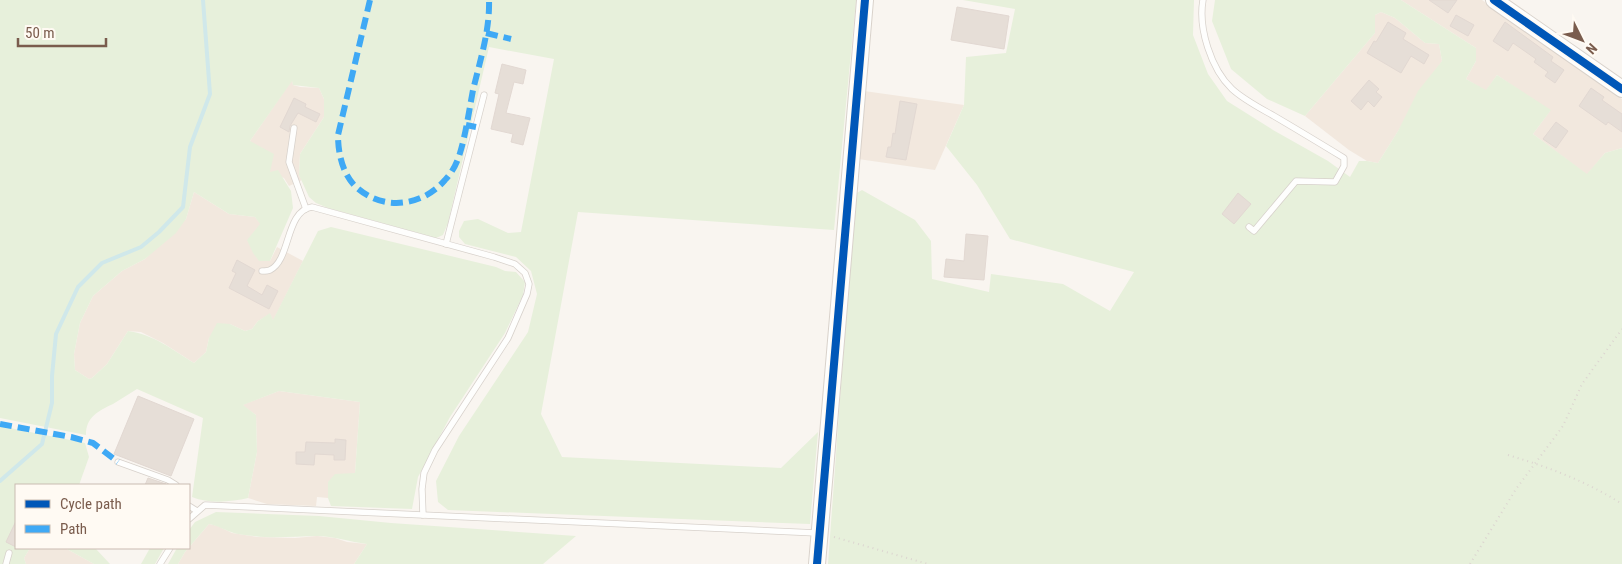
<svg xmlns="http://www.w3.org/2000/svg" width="1622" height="564" font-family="'Roboto Condensed',sans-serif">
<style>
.residential{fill:#f2e8de}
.green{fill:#e7f0db}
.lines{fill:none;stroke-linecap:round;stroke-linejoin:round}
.stream{stroke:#d0e8ea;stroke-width:4}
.building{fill:#e6ded7;stroke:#e2d8d2}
.lane-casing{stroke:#d7d1cb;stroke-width:7}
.secondary-casing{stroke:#d9d2cb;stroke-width:18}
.path{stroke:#dcd5d0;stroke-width:2;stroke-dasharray:1 4;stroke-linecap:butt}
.lane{stroke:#fefefd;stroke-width:5.5}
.secondary{stroke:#fefefd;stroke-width:16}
.quiet{stroke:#3fa9f5;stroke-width:6;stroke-dasharray:12 6;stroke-linecap:butt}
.cycleway-casing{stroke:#fffaf3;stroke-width:11}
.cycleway{stroke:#0057b8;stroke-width:8}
</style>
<rect width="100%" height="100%" fill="#f9f5f0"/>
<g class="residential">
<path d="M1401,0H1482L1622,99V148L1605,153L1587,175L1533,134L1550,111L1497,75L1486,91L1466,79L1476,61V48Z"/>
<path d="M1381,12L1395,18L1425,43L1439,44L1442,61L1378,163L1367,161L1349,150L1305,116L1375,33V15Z"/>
<path d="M292,80L293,85L300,87L319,88L324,99V117L300,154L299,175L302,180L289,186L284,178L270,173L250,141Z"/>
<path d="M864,91L964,105L935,170L858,159Z"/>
<path d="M194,192L229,214L255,217L260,223L270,261L277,247L303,261L273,321L270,314L258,321L252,329L245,331L230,324L209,338L206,352L194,363L163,343L141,332L128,331L107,364L92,378L89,379L75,370L74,354L80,323L93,296L122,271L145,259L186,219Z"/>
<path d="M279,391L360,402L355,473L328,482V498L317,497L316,506L267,504L248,498L257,452L256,415L242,405Z"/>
<path d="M209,524L218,526L232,533L257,537L295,538L317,536L335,538L347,542L367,544L354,564H178L185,552Z"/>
<path d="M30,548H65L94,564H26L24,558Z"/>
</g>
<g class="green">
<path d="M0,0H856L834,230L578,212L541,414L562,457L781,468L818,432L810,524L448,510L438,502L436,481L459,436L528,332L537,294L531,271L516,257L465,244L459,237V231L464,221L478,219L508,233L521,232L554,59L489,47L448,223L443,235L436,238L328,208L316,203L309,197L299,175L300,154L324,117V99L319,88L293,85L292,81L250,141L274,154L270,172L278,170L291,191L293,208L270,261H259L253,253L247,240L260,224L255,217L229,214L194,192L186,219L176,233L145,259L122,271L93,296L80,323L74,354L75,370L89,379L92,378L107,364L128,331C153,334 173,350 194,363L206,352L209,338L217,323L230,324L245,331L252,329L258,321L270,313L273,320L318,231L331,227L496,267L505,271L516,272L525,282L523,295L505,333L450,417L418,477L412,509L331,506L328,498V482L335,474L355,473L360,402L279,391L243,405L256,415L257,452L248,498C231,502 209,504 192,497L203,418L137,389C129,394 121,399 113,404C98,411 86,417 86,435L0,418Z"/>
<path d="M963,0H1194L1193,35L1208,74L1227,101L1273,130L1328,161L1350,177L1359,161H1367L1378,163L1398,131L1418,91L1442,61L1439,44L1425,43L1395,18L1381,12L1375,15V33L1305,116L1267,99L1231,69L1212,21L1215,0H1401L1476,48V61L1466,79L1486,90L1497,75L1551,110L1533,134L1587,174L1605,153L1622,148V564H828L855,194L862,190L915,220L931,241L932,279L989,292L991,274L1063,284L1110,311L1134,272L1010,239L977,185L946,146L964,105L966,57L1006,53L1015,9Z"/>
<path d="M0,426L85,443L89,457L79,485H16V548H30L24,558L26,564H0Z"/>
<path d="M216,512L319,516L391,523L576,536L543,564H354L367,544C350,542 333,536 317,536C296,536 275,539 254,536C247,535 238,535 231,532C223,529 218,526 209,524L185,552L178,564H168L177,548H189V530L195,522Z"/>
<path d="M65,548H95L110,564H94Z"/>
<path d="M150,548H164L155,564H141Z"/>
</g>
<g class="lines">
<path class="stream" d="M0,481L42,444L52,403V376L56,334L78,287L102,263L141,247L159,232L183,207L190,147L210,94L203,0"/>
</g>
<g class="building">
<path d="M1429,0H1457L1448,13Z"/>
<path d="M957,7L1009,16L1004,49L951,40Z"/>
<path d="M1456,15L1474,25L1468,36L1450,26Z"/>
<path d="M1388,22L1406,33L1403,39L1429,55L1424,64L1411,56L1401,73L1367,53L1374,41L1376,42Z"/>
<path d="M1505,22L1553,57L1551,61L1564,70L1555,83L1545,76L1548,72L1534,62L1536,59L1513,43L1508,51L1493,41Z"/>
<path d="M502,64L526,70L523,84L514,82L506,113L530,118L523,145L511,142L513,134L491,129L499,94L495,93Z"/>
<path d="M1369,80L1379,89L1376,92L1382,97L1374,107L1368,101L1361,110L1351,101Z"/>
<path d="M1591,88L1604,97L1602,100L1622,114V132L1608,122L1606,125L1579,106Z"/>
<path d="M294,98L306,104L305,107L320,114L316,122L298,113L290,126L289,132L280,127Z"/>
<path d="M900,101L917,104L906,160L886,157L888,147H891L893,133L895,134Z"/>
<path d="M1556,122L1568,131L1556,148L1543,139Z"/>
<path d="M1238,193L1251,204L1234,224L1222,214Z"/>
<path d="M966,234L988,236L984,280L944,277L946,259L964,261Z"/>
<path d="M237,260L255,270L247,286L262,295L267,285L278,291L269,309L229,288L236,273L232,271Z"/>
<path d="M138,396L194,419L171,476L114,454Z"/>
<path d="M335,439L346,440L345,460H334V455L315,454L314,465L296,464V452H305L306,442L335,443Z"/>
<path d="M148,478L166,484L145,485Z"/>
<path d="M16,521V547L6,542Z"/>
</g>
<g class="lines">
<defs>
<g id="lane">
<path d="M1203,0C1198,28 1211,69 1232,89C1244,100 1260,108 1274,116C1298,130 1321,144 1344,158V166L1335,182L1296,181L1254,231L1249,227"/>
<path d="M294,128L289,162L306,209"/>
<path d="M446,244L484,95"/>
<path d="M262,271C265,271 268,271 270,270C291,260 285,211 312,207L494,257L515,264L525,273L529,284L527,294L508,338L435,450L424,473L422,489L423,515"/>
<path d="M118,462L168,480L176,485"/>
<path d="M189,506L197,511"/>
<path d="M189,519L205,505L817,533"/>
<path d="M6,564L9,553"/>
<path d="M160,564L170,548"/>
</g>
<g id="secondary">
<path d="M1494,0L1622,89"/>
<path d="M817,564L865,0"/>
</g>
</defs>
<use href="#lane" class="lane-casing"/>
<use href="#secondary" class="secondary-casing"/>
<g class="path">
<path d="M1508,455C1548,467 1586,481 1622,504"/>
<path d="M834,537L928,564"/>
<path d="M1470,564L1516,489L1563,426L1582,384L1622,329"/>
</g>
<use href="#lane" class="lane"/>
<use href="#secondary" class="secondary"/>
<g class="quiet">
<path d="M370,0L338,135C338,152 342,172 354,185C381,212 422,207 445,180C452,173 457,163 460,153C466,133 469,111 473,90C480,61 490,30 489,0"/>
<path d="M486,33L511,39"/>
<path d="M466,125L476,127"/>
<path d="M0,424L71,437L93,443L118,462"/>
</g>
<defs>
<g id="cycleway">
<path d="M1494,0L1622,89"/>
<path d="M817,564L865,0"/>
</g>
</defs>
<use href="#cycleway" class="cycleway-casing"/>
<use href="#cycleway" class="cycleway"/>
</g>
<rect x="15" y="484" width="175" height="65" fill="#fffaf3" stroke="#cabbb1"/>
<rect x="25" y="500" width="25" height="8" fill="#0057b8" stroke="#cabbb1"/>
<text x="60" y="509" font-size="15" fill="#7a5c4d">Cycle path</text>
<rect x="25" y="525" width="25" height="8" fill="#3fa9f5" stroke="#cabbb1"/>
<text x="60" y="534" font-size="15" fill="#7a5c4d">Path</text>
<g transform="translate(1582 40) rotate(132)" stroke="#fffaf3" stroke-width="4" paint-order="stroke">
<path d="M0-4L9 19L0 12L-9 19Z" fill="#7a5c4d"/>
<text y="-8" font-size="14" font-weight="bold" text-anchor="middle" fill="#7a5c4d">N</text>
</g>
<path d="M18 38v8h88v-8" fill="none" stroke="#7a5c4d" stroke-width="2.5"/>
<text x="25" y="38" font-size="15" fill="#7a5c4d" stroke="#fffaf3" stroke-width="4" paint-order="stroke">50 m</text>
</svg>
